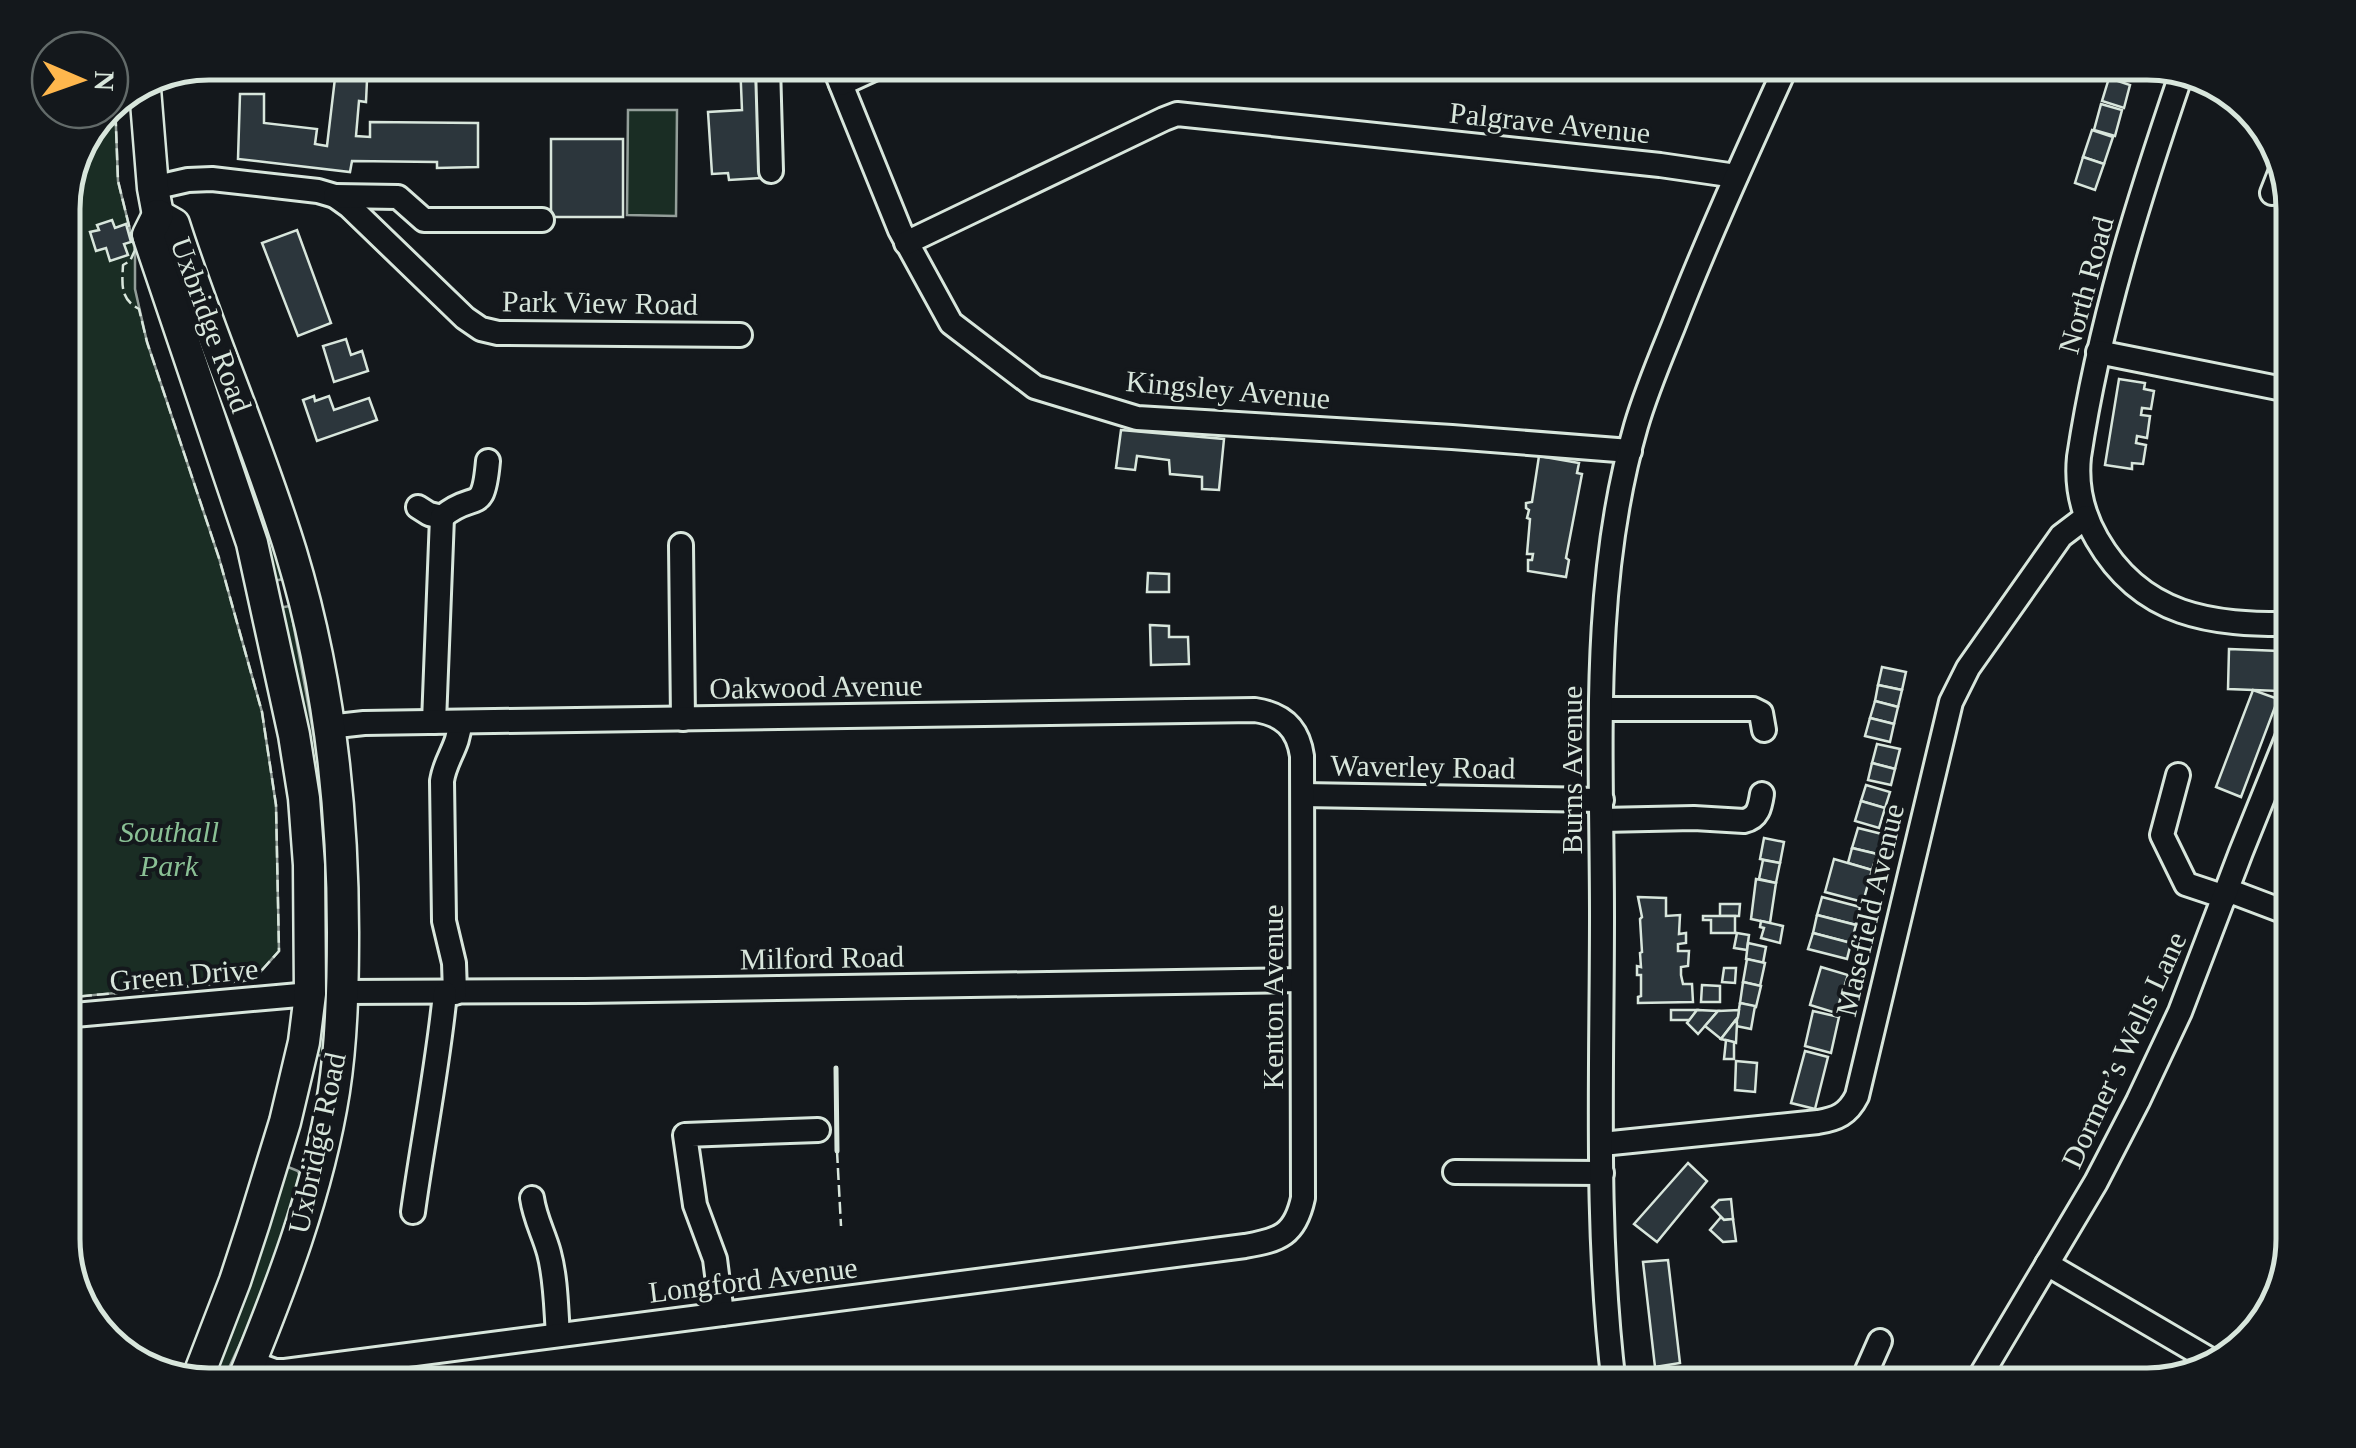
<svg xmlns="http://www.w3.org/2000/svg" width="2356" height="1448" font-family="'Times New Roman',serif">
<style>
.green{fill:#1a2d24;stroke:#939e99;stroke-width:2.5}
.building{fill:#2c363c;stroke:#d8e6dc;stroke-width:2.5}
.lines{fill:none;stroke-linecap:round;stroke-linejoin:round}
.minor-casing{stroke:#d8e6dc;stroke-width:28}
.major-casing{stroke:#d8e6dc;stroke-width:35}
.minor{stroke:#14181c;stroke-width:22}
.major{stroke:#14181c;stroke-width:30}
.fence{stroke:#d8e6dc;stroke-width:2.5;stroke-dasharray:12 5;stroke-linecap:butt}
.wall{stroke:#d8e6dc;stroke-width:5}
.labels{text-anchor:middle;stroke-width:8;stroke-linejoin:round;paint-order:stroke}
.street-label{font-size:30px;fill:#d8e6dc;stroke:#14181c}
.park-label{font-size:30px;font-style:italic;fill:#8ac095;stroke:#14181c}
.rim{fill:none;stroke:#d8e6dc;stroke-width:5}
</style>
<rect width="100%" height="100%" fill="#14181c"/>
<g class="green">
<path d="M115,101L118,181L135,250V289L147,342L219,558L262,712L276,805L279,951L253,980L63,998V200L103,110H110V103Z"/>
<path d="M628,110H677L676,216L627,215Z"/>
<path d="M206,364C235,435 263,505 283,579L270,582Z"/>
<path d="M290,606C303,678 319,752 325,826C331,902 329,979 323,1056L311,1054L278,608Z"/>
<path d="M288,1167L298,1171L301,1179L265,1290L221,1385H209L279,1173Z"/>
</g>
<g class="building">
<path d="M305,62H379V72L305,69Z"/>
<path d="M379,62H410V71L379,72Z"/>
<path d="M740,62H755L761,178L729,180L728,173L712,174L708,112L742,110Z"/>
<path d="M335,78L367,80L366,102L359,101L356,136L370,137V122L478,123V167L437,168V162L352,161L350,172L238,159L240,94H264V123L317,129L315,144L327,146Z"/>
<path d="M2109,78L2130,85L2124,108L2102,101Z"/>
<path d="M2101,104L2122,110L2115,136L2094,130Z"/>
<path d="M2092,130L2113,137L2104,164L2083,157Z"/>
<rect x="551" y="139" width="72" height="78"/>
<path d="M2083,157L2104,164L2095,190L2075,183Z"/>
<path d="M2288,213L2293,215V240L2279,234Z"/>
<path d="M112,220L115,228L126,224L131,242L124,244L128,255L110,261L106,248L96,251L90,232L99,230L97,225Z"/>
<path d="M297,230L331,323L298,336L262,243Z"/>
<path d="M346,339L351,355L362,351L368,371L334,382L323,346Z"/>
<path d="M2119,379L2145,383L2144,389L2154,391L2151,409L2142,408L2141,415L2150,416L2147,438L2137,436L2136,443L2146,445L2143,464L2132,463V469L2105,465Z"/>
<path d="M314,396L315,401L329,396L334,410L369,398L377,420L317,441L303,400Z"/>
<path d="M1121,430L1224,439L1219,490L1202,489V477L1170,474L1169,460L1137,456L1135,470L1116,468Z"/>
<path d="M1539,456L1579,463L1577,473L1582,474L1566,558L1569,560L1566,577L1528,571V560H1532L1533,554H1527L1530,519L1527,518L1529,510L1526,508V503L1532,502Z"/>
<path d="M1148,573L1169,574V592H1147Z"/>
<path d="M1150,625L1169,626V637H1188L1189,664L1151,665Z"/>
<path d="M2229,649L2280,651L2279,691L2228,689Z"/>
<path d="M1882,667L1906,672L1902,690L1878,685Z"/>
<path d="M1878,685L1902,690L1898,707L1875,701Z"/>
<path d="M2253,690L2278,699L2241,797L2216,787Z"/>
<path d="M1875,701L1898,707L1894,724L1870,718Z"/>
<path d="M1870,718L1894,724L1890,742L1865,736Z"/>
<path d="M1877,744L1900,749L1895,769L1872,763Z"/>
<path d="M1872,763L1895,769L1891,785L1868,780Z"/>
<path d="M1866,785L1890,792L1885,808L1861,801Z"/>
<path d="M1861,801L1885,808L1879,828L1855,821Z"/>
<path d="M1858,828L1882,834L1877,854L1852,848Z"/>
<path d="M1764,838L1784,842L1780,863L1760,859Z"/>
<path d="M1852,848L1877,854L1872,870L1848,863Z"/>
<path d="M1834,859L1872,870L1863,902L1825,892Z"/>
<path d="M1763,860L1780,863L1776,883L1759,879Z"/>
<path d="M1756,879L1776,883L1770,923L1751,919Z"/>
<path d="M1638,897L1666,898V916L1680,915L1679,934L1686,933V943L1678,944V951H1689L1688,966L1681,967V975L1683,984H1692L1693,1002L1638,1003V997L1641,996V975H1637V966L1641,967L1640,953L1642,952L1640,919L1642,917Z"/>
<path d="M1822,897L1860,907L1856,925L1817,915Z"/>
<path d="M1720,904H1740L1739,916H1720Z"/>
<path d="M1817,915L1856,925L1851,943L1813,933Z"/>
<path d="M1703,916H1735V933H1711V920H1703Z"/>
<path d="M1761,921L1783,926L1780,943L1761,938L1764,928L1760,927Z"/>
<path d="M1737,933L1749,935L1747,950L1734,948Z"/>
<path d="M1813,933L1851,943L1847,959L1808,949Z"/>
<path d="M1748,943L1766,947L1763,963L1746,959Z"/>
<path d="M1747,959L1765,963L1760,986L1743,982Z"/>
<path d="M1821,967L1848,975L1836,1013L1810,1005Z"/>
<path d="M1724,968H1736L1735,983L1722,982Z"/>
<path d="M1743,982L1761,986L1756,1007L1740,1003Z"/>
<path d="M1702,985L1720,986V1002H1701Z"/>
<path d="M1740,1003L1755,1006L1751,1029L1736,1026Z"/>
<path d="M1671,1010H1697L1690,1020H1671Z"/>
<path d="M1697,1010L1718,1011L1698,1034L1687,1023Z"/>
<path d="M1739,1010L1738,1017L1721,1039L1705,1026L1718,1011Z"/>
<path d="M1813,1011L1839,1017L1831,1053L1805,1046Z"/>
<path d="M1735,1021L1737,1023L1736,1043L1721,1039Z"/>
<path d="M1726,1040L1734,1042V1059H1724Z"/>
<path d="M1805,1051L1828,1057L1815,1109L1791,1103Z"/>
<path d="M1736,1061L1757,1063L1755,1092L1735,1090Z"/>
<path d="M1688,1163L1707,1181L1657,1242L1634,1224Z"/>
<path d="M1731,1199L1733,1219L1724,1220L1712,1207L1719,1200Z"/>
<path d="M1721,1217L1724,1220L1733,1219L1736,1241L1723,1242L1710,1230Z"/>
<path d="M1668,1260L1680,1363L1655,1367L1643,1262Z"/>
</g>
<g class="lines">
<defs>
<g id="minor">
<path d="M832,62L900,230L951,323L1035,387L1137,418L1452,437L1630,451"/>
<path d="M2182,72C2139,198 2099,324 2079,457C2076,487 2082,513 2097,539C2142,617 2211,625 2293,624"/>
<path d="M841,84L889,62"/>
<path d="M771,171L768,66L776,62"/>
<path d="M153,188L188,180L212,179L318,191L335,196L349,206L465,318L481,329L498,333L740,335"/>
<path d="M2272,193L2283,165"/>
<path d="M335,196L398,197L424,220H542"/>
<path d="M906,243L1164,119L1177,114L1660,165L1736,176"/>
<path d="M2098,352L2293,391"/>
<path d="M418,507L429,514L442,517"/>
<path d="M442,517C475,489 483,518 488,461"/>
<path d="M681,545L683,719"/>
<path d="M1602,709H1753L1761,713L1764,730"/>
<path d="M434,722L442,517"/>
<path d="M2178,775L2162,835L2186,884L2225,897"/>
<path d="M1303,795L1602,800"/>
<path d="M1602,820L1694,818L1744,821C1758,818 1760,807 1762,794"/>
<path d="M2227,890L2293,915"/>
<path d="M342,992L585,991L1302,980"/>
<path d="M455,993L454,963L444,921L442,781C445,759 459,747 460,722"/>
<path d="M63,1016L310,994"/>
<path d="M1602,1144L1818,1122C1837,1119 1848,1114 1857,1096L1951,702L1968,668L2061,536L2086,517"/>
<path d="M1455,1172L1602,1173"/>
<path d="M532,1198C535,1219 544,1234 549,1253C556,1279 556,1308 558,1335"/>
<path d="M413,1212C423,1139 438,1066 445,993"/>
<path d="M2047,1264L2221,1366"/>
<path d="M722,1314L715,1259L695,1205L685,1135L818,1130"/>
<path d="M250,1362L275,1371H285L1245,1246C1280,1240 1295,1235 1303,1198L1302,756C1298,728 1283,714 1255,710L364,723L328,727"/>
<path d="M1614,1385C1595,1230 1602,1072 1602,916C1602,753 1590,585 1636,426C1646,392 1660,359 1673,327C1708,237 1748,150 1788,62"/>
<path d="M1871,1385L1865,1380V1375L1880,1341"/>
<path d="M1975,1385L2096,1182L2138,1101L2180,1012L2241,852L2293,723"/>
</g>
<g id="major">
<path d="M145,89L153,188L158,215"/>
<path d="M158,215L174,224C209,334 257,441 291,552C328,674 343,805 343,932C343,985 342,1039 334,1091C318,1193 280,1290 241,1385"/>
<path d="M158,215L148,235L252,543L294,735L304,798L309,865L310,994L304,1042L285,1122L254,1223L235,1281L196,1382"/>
</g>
</defs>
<use href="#minor" class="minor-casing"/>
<use href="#major" class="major-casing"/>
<use href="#minor" class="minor"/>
<use href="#major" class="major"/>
<g class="fence">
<path d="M63,998L253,980L279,951L276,805L262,712L219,558L147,342L139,309C120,299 122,285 123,265L130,261L135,250L118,181L115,101"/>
<path d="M837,1151L841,1226"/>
</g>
<path class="wall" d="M836,1068L837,1151"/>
</g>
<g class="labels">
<g class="street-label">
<text transform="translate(1550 123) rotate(6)" y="10">Palgrave Avenue</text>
<text transform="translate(2086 285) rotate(-75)" y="10">North Road</text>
<text transform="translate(600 303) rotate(1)" y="10">Park View Road</text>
<text transform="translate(211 325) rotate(70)" y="10">Uxbridge Road</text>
<text transform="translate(1228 390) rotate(5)" y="10">Kingsley Avenue</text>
<text transform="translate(816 687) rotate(-1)" y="10">Oakwood Avenue</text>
<text transform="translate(1423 767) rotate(1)" y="10">Waverley Road</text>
<text transform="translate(1572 770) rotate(-90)" y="10">Burns Avenue</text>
<text transform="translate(1870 910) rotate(-77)" y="10">Masefield Avenue</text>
<text transform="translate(822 958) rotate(-1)" y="10">Milford Road</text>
<text transform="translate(184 975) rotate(-5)" y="10">Green Drive</text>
<text transform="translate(1273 997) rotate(-90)" y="10">Kenton Avenue</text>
<text transform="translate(2124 1050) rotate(-65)" y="10">Dormer’s Wells Lane</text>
<text transform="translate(317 1143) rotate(-78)" y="10">Uxbridge Road</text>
<text transform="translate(753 1280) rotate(-7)" y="10">Longford Avenue</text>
</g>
<g class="park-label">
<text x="169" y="842">Southall<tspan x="169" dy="34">Park</tspan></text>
</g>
</g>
<path d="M0 0H2356V1448H0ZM209 80H2147A129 129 0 0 1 2276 209V1239A129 129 0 0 1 2147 1368H209A129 129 0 0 1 80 1239V209A129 129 0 0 1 209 80Z" fill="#14181c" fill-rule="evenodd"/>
<path class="rim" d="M209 80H2147A129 129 0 0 1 2276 209V1239A129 129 0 0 1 2147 1368H209A129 129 0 0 1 80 1239V209A129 129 0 0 1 209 80Z"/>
<g transform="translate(80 80) rotate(92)"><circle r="48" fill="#14181c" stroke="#626a69" stroke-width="2.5"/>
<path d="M0-8L18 38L0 25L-18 38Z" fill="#ffb74d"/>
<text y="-15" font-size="28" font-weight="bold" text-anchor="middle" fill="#d8e6dc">N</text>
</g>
</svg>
